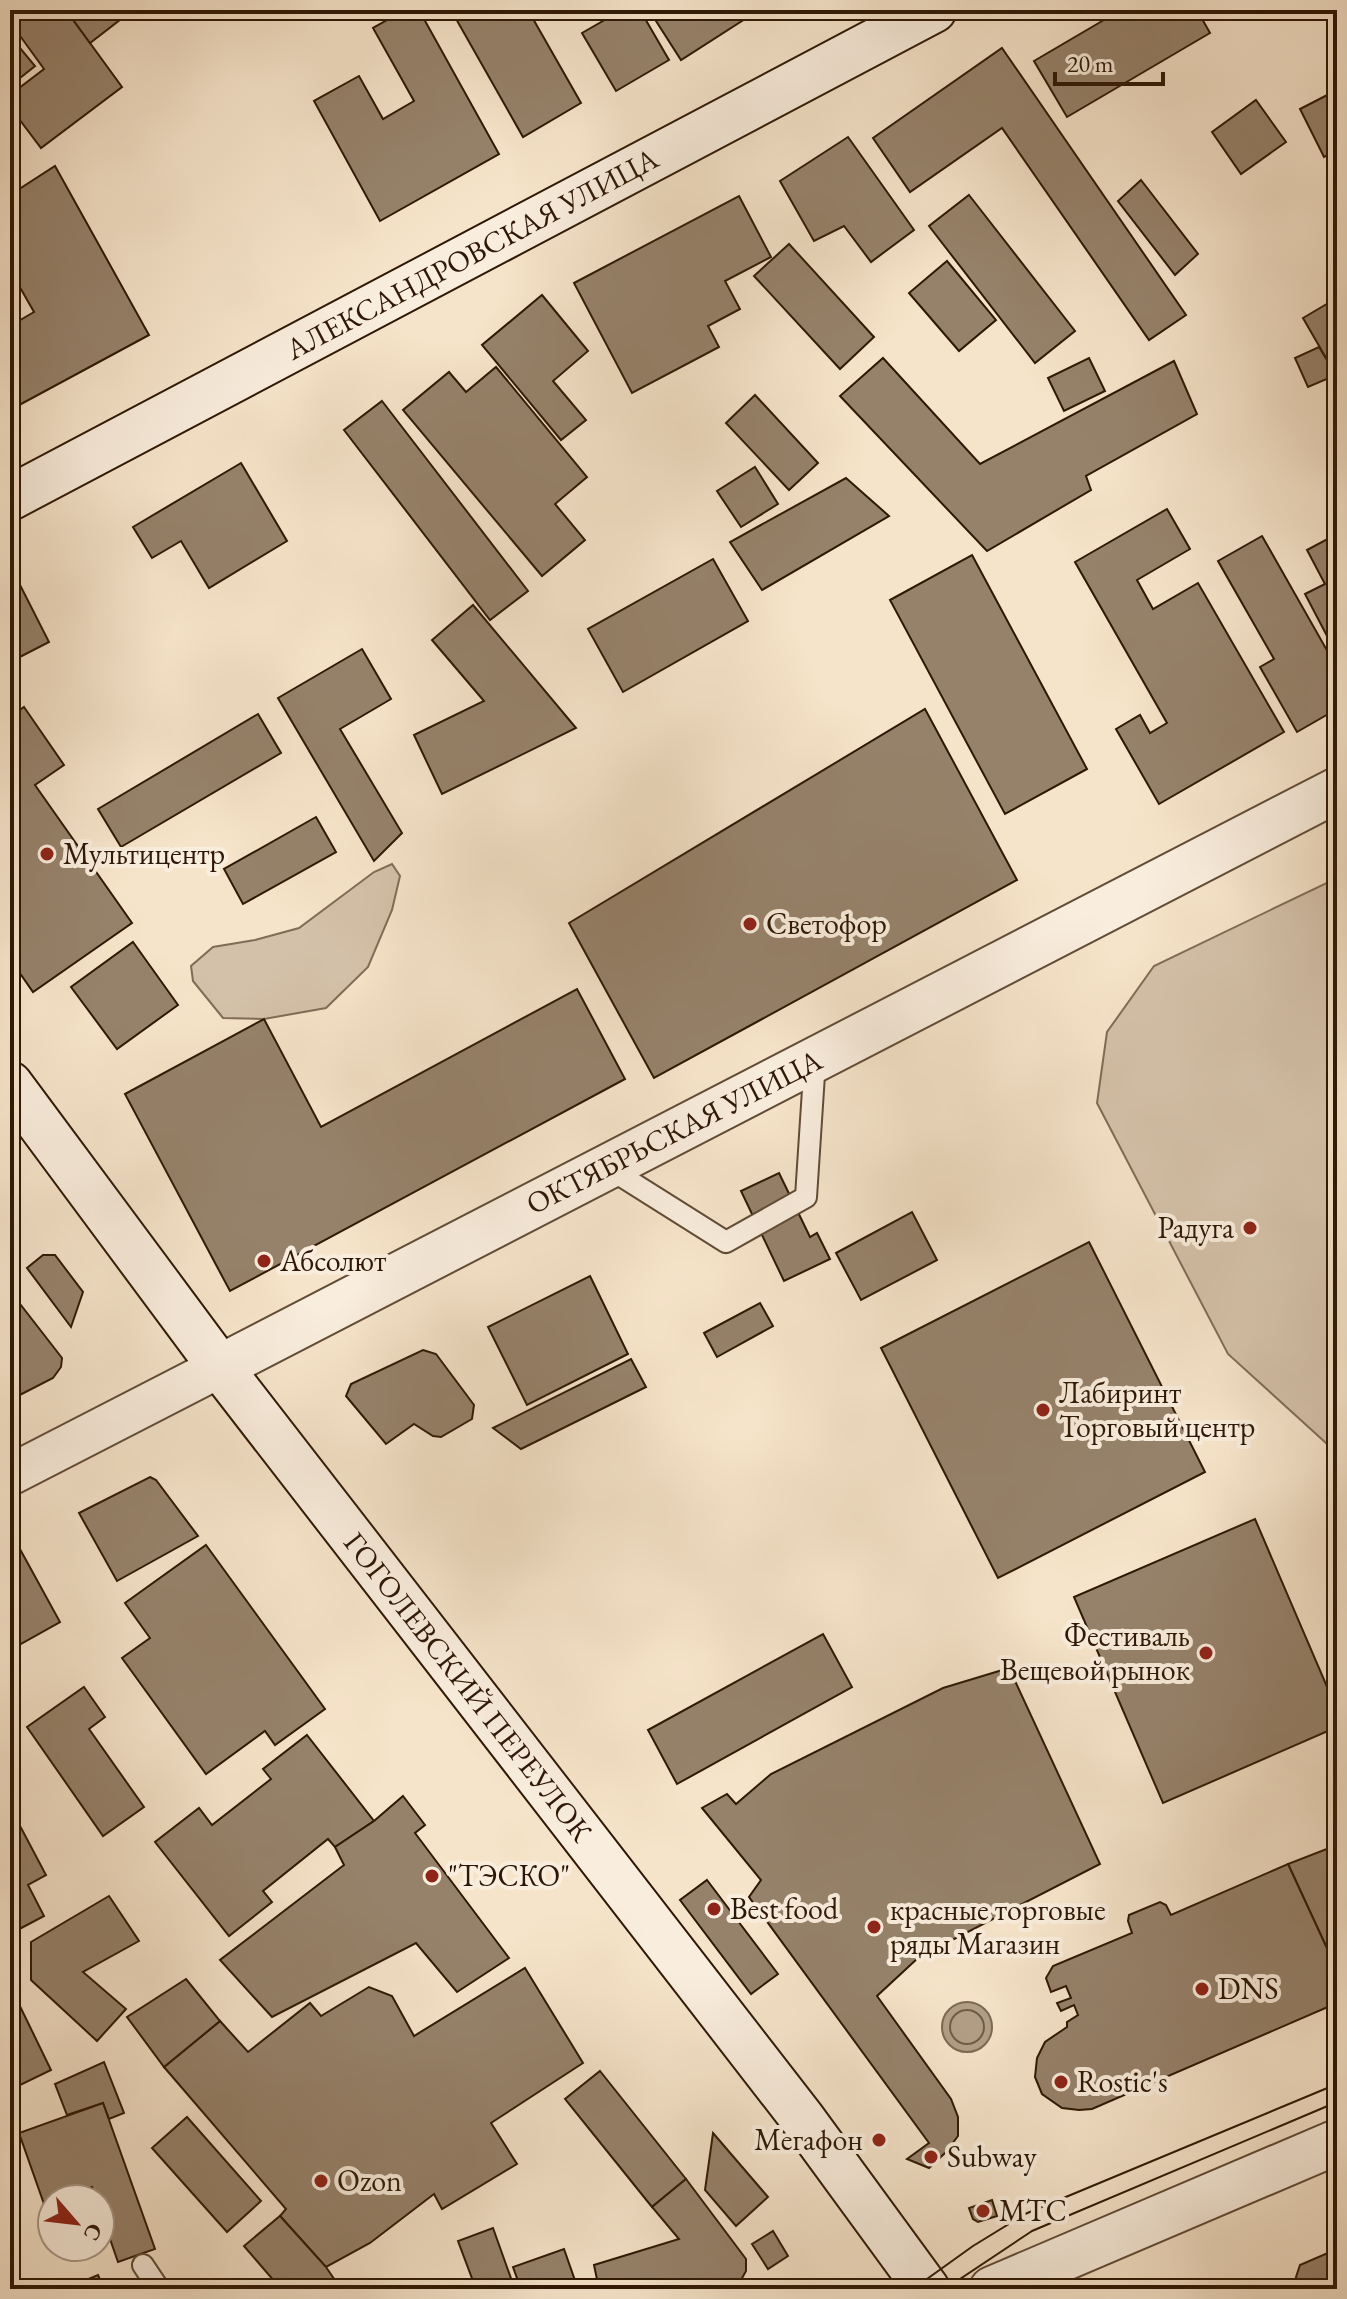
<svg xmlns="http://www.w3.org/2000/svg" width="1347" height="2299" font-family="'EB Garamond',serif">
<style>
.green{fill:#d4c1a9;stroke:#816c57;stroke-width:2}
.water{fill:#b29f87;stroke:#7d6953;stroke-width:2}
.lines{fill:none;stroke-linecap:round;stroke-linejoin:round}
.shore{stroke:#705c46;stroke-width:2}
.building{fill:#96826b;stroke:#2e1805;stroke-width:2}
.service-casing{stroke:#604b36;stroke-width:24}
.minor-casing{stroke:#604b36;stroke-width:44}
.tertiary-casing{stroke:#604b36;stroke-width:48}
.secondary-casing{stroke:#2e1805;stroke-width:48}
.service{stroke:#f9eddd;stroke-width:20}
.minor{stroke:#f9eddd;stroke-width:40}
.tertiary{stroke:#f9eddd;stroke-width:44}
.secondary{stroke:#f9eddd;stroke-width:44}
.tram{stroke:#2e1805;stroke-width:2}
.poi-dot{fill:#8f2418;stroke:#f9eddd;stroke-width:3}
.labels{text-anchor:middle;stroke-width:8;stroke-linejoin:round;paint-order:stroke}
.street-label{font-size:30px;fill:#2e1805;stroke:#f9eddd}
.poi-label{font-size:30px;fill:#2e1805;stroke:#f9eddd;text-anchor:start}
</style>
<rect width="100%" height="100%" fill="#f6e4ca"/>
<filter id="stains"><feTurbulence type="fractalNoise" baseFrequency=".0025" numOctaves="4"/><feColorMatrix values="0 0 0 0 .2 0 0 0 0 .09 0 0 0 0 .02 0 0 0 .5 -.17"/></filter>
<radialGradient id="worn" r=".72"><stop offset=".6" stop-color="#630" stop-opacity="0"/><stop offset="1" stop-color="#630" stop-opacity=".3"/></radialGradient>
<g class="green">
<path d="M392,864L400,876L392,910L368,967L326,1008L264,1019L223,1018L193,981L191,966L213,947L255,940L299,928L374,872Z"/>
<path d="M1337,878V1453L1228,1354L1097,1103L1107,1032L1154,966Z"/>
</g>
<circle class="water" cx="967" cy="2027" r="25"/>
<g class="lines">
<circle class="shore" cx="967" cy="2027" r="17"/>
</g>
<g class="building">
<path d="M10,10H66L122,87L41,148L10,107V95L44,69L10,22Z"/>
<path d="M66,10H121L125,16L90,43Z"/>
<path d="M405,10H419L499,154L380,221L314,101L359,76L383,119L414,101L373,28Z"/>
<path d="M451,10H528L581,103L523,137Z"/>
<path d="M622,10H640L669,60L616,91L582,33Z"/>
<path d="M649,10H759L681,60Z"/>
<path d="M1121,10H1197L1210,33L1067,117L1034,61Z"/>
<path d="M10,36L35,66L10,86Z"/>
<path d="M1002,48L1186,315L1149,340L1002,128L910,192L873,138Z"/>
<path d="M1337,90V151L1324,157L1300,109Z"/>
<path d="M1256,100L1286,142L1241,174L1212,132Z"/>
<path d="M848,137L914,230L871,262L844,226L814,241L780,181Z"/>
<path d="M55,166L149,335L10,410V326L34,312L10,270V195Z"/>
<path d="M1141,180L1198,254L1175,275L1118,201Z"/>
<path d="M969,195L1075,331L1035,363L929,226Z"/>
<path d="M739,196L771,257L725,281L740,309L708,326L719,347L632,393L574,283Z"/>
<path d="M789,244L874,337L840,369L754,276Z"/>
<path d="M947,261L996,320L959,351L909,293Z"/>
<path d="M542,295L588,351L553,381L586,420L561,440L482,345Z"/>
<path d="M1337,298V377L1303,318Z"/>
<path d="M1319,347L1336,375L1308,387L1295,358Z"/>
<path d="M883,358L980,464L1174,361L1197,414L1086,476L1091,490L987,551L840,396Z"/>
<path d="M1089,358L1105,391L1064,411L1048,378Z"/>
<path d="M496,367L587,477L555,504L585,540L542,576L403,410L449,372L466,392Z"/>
<path d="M755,395L818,463L789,490L726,423Z"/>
<path d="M382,401L528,591L490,620L344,430Z"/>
<path d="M241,463L287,541L209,588L181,541L152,558L133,527Z"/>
<path d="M755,467L778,504L741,527L717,491Z"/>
<path d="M846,478L889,516L762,590L730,542Z"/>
<path d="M1167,509L1190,549L1137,580L1153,609L1198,583L1284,732L1159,804L1116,729L1140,715L1150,733L1167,723L1075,562Z"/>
<path d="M1262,536L1337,668V709L1297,732L1260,667L1274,659L1218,561Z"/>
<path d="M1333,536L1337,543V655L1305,594L1325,584L1307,550Z"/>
<path d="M972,555L1087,769L1005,814L890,600Z"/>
<path d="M713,559L748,621L623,692L588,629Z"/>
<path d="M19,583L49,642L10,662V587Z"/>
<path d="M473,605L576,728L442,794L414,735L484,701L432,640Z"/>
<path d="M362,649L391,699L340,729L402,833L374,861L278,698Z"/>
<path d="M24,707L64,765L35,785L132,923L33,992L10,959V717Z"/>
<path d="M925,709L1017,880L654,1078L569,923Z"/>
<path d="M258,714L281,753L121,847L98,809Z"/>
<path d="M316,817L336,852L243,904L224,869Z"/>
<path d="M133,942L178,1005L117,1049L71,987Z"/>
<path d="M577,989L625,1079L230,1291L125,1094L264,1019L321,1127Z"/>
<path d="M779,1173L810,1237L817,1233L830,1259L784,1281L741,1191Z"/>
<path d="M912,1212L937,1260L861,1300L836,1253Z"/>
<path d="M1089,1242L1205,1472L998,1578L881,1348Z"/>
<path d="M43,1255H55L83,1292L71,1327L27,1268Z"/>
<path d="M590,1276L628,1354L527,1405L488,1327Z"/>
<path d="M10,1291L62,1358L61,1367L53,1378L10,1400Z"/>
<path d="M760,1303L773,1326L717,1357L704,1333Z"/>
<path d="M423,1350L436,1354L474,1405L472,1419L441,1437L433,1436L414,1424L386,1444L346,1396L351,1384Z"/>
<path d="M631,1359L646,1387L521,1449L493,1428Z"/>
<path d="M150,1477L156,1480L198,1536L117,1581L79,1513Z"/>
<path d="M1255,1519L1337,1710V1727L1163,1803L1074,1597Z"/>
<path d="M15,1540L60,1622L10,1650V1542Z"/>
<path d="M206,1545L325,1709L275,1745L265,1731L206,1774L122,1658L150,1638L125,1603Z"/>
<path d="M823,1634L852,1687L677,1784L648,1730Z"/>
<path d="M1009,1668L1100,1864L919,1957L877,1996L951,2099L958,2117V2136L946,2152L929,2168L907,2159L929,2143L749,1897L761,1880L702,1808L727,1794L736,1804L771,1774L943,1688Z"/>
<path d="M84,1687L105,1717L89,1729L144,1807L103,1836L27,1727Z"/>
<path d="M307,1735L374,1821L335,1847L328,1839L263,1891L272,1902L229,1936L155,1842L199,1808L212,1825L271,1779L263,1769Z"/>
<path d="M403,1796L425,1825L415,1833L509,1958L457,1992L416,1943L272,2017L220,1960L344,1865L335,1847L374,1821Z"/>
<path d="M10,1807L46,1875L28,1885L44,1916L10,1934Z"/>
<path d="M1337,1845V1970L1288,1864Z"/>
<path d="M1288,1864L1337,1970V2003L1092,2109L1079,2110L1062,2108L1042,2094L1035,2077L1037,2058L1045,2042L1067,2027V2022L1078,2015L1074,2005L1061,2011L1057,2003L1071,1998L1066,1986L1051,1992L1046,1978L1053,1966L1132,1933L1128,1921L1129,1915L1160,1902L1166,1905L1171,1915Z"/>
<path d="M707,1880L778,1974L751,1994L680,1900Z"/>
<path d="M109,1896L139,1941L83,1972L126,2009L97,2041L31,1980V1942Z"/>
<path d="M525,1968L583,2063L491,2123L517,2164L442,2209L434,2194L370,2243L326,2267L280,2216L286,2209L164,2067L220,2021L248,2052L310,2003L321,2016L369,1987L392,1996L414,2036Z"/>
<path d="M186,1979L220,2021L164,2067L127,2017Z"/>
<path d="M15,1996L51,2070L10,2090V1998Z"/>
<path d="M104,2062L124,2113L109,2119L103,2103L67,2115L55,2084Z"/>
<path d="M600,2071L686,2179L652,2207L565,2099Z"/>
<path d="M103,2103L155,2249L118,2262L100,2210V2199H96L92,2187L59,2199H52V2201L44,2204L19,2133Z"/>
<path d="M187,2117L261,2201L227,2232L152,2148Z"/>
<path d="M713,2133L768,2197L736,2226L705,2190Z"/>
<path d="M686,2179L746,2259V2271L741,2280L712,2289H599L594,2265L679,2239L652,2207Z"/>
<path d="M992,2200L997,2216L978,2222L973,2219L969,2208Z"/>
<path d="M280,2216L326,2267L341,2289H281L244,2246Z"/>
<path d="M493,2228L513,2284L499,2289H476L458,2241Z"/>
<path d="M773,2231L788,2256L768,2269L752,2244Z"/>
<path d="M564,2249L578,2289H521L513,2267Z"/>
<path d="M1337,2249V2289H1297L1296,2277L1300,2265Z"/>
<path d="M98,2275L104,2289H64Z"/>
</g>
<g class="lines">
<defs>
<g id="service">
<path d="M607,1167L726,1242L806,1197L815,1059"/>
<path d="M143,2265L159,2289"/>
</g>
<path id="minor" d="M10,1475L220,1367"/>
<g id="tertiary">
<path d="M220,1367L1337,790"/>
<path d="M992,2289L1337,2142"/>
</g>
<g id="secondary">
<path d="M10,498L934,10"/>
<path d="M10,1084L220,1367L802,2118L927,2289"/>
</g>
</defs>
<use href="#service" class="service-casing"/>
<use href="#minor" class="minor-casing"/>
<use href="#tertiary" class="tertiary-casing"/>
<use href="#secondary" class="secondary-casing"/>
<use href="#service" class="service"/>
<use href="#minor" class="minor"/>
<use href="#tertiary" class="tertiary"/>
<use href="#secondary" class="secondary"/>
<g class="tram">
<path d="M913,2289L973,2246L1025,2214L1337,2084"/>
<path d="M945,2289L1032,2231L1337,2102"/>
</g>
</g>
<g class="poi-dot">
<circle cx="47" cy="854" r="8"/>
<circle cx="750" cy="924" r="8"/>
<circle cx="1250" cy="1228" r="8"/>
<circle cx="264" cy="1261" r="8"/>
<circle cx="1043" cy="1410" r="8"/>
<circle cx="1206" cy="1653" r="8"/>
<circle cx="432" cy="1876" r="8"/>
<circle cx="714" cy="1909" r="8"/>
<circle cx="874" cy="1927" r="8"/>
<circle cx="1202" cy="1989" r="8"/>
<circle cx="1061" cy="2082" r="8"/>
<circle cx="879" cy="2140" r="8"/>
<circle cx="931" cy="2157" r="8"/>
<circle cx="321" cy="2181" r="8"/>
<circle cx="983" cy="2211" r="8"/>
</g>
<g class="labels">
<g class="street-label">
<text transform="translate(472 254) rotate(-28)" y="10">АЛЕКСАНДРОВСКАЯ УЛИЦА</text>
<text transform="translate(674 1132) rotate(-27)" y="10">ОКТЯБРЬСКАЯ УЛИЦА</text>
<text transform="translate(468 1687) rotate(52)" y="10">ГОГОЛЕВСКИЙ ПЕРЕУЛОК</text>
</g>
<g class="poi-label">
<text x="63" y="864">Мультицентр</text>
<text x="766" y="934">Светофор</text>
<text x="1234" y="1238" text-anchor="end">Радуга</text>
<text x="280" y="1271">Абсолют</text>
<text x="1059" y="1403">Лабиринт<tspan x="1059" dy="34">Торговый центр</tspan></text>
<text x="1190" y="1646" text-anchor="end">Фестиваль<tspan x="1190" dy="34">Вещевой рынок</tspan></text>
<text x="448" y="1886">"ТЭСКО"</text>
<text x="730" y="1919">Best food</text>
<text x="890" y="1920">красные торговые<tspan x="890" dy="34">ряды Магазин</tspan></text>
<text x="1218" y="1999">DNS</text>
<text x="1077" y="2092">Rostic's</text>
<text x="863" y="2150" text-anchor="end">Мегафон</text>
<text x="947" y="2167">Subway</text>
<text x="337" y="2191">Ozon</text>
<text x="999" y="2221">МТС</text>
</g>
</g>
<rect width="1347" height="2299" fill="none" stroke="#f6e4ca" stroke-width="40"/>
<rect x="12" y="12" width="1323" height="2275" fill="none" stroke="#2e1805" stroke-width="4"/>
<rect x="20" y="20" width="1307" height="2259" fill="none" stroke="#2e1805" stroke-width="2"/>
<g transform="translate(76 2223) rotate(118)"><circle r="38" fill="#f9eddd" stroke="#a89887" stroke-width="2"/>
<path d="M0-6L14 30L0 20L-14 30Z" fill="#8f2418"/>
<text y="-12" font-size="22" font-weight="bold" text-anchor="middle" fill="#2e1805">С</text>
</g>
<path d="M1055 72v12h108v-12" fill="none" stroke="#2e1805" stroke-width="4"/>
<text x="1067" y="72" font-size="24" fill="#2e1805" stroke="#f9eddd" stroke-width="6" paint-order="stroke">20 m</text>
<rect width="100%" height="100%" filter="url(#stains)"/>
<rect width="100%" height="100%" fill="url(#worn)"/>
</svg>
